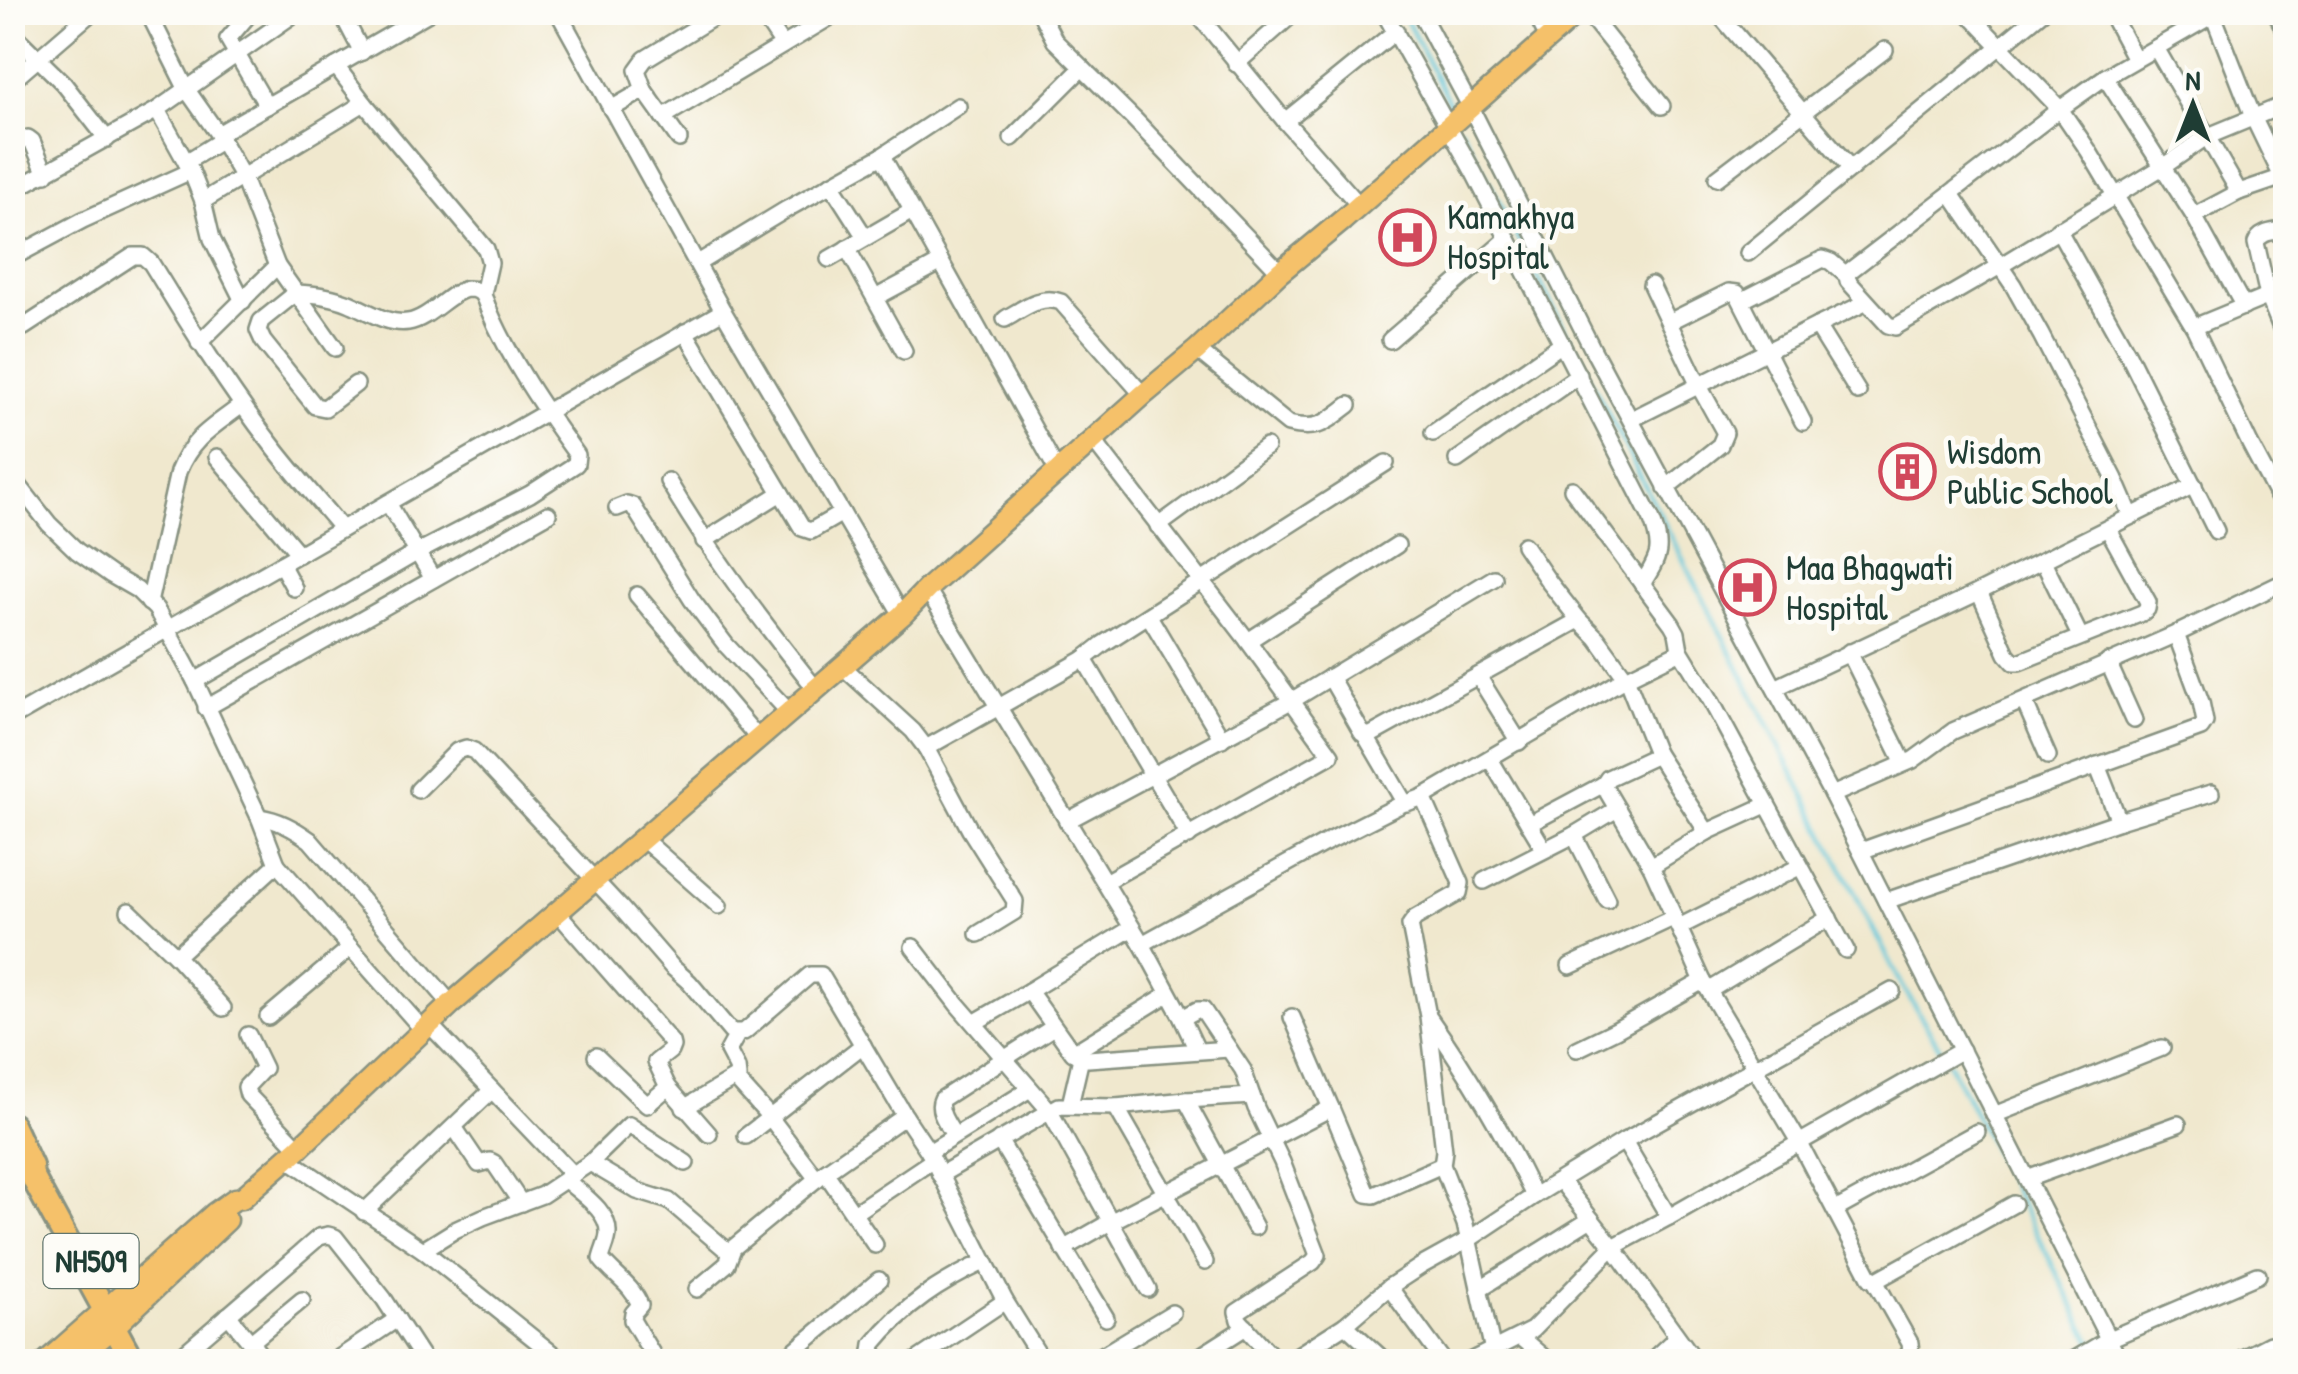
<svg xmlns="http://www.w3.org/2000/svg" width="2298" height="1374" font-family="'Patrick Hand',sans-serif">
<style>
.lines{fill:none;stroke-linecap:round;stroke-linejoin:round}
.stream{stroke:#60c8dc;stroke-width:4}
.minor-casing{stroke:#889281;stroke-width:20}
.major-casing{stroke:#889281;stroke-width:25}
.highway-casing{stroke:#889281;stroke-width:28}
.minor{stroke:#fff;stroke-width:15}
.major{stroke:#f5c16b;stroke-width:20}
.highway{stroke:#f5c16b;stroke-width:22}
.labels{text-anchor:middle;stroke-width:9;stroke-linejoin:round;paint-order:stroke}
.shield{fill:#fdfcf7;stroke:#62766e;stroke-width:2.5}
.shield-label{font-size:32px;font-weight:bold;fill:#1f3d34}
.poi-label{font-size:35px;fill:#1f3d34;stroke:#fdfcf7;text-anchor:start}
</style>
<rect width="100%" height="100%" fill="#fdfcf7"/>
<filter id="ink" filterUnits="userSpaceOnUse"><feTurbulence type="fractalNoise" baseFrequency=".01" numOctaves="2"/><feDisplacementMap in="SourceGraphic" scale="20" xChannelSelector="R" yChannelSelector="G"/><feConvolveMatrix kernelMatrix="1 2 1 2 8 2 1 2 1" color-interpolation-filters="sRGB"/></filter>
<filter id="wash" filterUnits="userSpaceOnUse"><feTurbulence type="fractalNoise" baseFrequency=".0048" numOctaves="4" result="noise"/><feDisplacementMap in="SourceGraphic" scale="40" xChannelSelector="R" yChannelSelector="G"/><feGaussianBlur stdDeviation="2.25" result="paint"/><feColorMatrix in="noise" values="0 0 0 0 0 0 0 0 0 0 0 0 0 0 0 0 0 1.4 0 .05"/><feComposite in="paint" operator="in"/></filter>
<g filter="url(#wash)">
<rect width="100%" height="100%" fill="#f0e8ce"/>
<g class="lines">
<g class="stream">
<path d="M1402,12L1453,110"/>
<path d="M1461,128L1902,985L1944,1055"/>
<path d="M1949,1063L2093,1344"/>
</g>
</g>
</g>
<g filter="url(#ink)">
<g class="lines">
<defs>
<g id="minor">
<path d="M148,12L187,90L218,134L242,176L277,266L335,348"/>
<path d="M251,12L228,39L267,106"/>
<path d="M341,12L362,52"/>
<path d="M558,12L723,311L902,615"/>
<path d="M761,12L783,45"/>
<path d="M1040,12L1055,41L1134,119L1280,272"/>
<path d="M1196,12L1285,121L1359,205"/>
<path d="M1384,12L1474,173L1651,518C1663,549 1660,556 1642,584"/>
<path d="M1420,12L1470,106L1593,350L1832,795L2120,1362"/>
<path d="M1535,12L1548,38"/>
<path d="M1587,12L1662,106"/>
<path d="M1717,12L1851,169"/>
<path d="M1967,12L2060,109L2088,150L2194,327L2250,444L2286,512"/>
<path d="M2110,12L2135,59"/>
<path d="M2218,12L2105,77L2060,109L1847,273L1848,281L1888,325L1895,327L2000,266L2164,166L2206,137L2286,104"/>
<path d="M2276,12L2286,34"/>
<path d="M12,13L13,12"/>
<path d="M2213,15L2253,117L2282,177"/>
<path d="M12,33L64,84L107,139"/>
<path d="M2156,48L2239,192"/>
<path d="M1236,64L1295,12"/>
<path d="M336,66L364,103L486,249L490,263L483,294"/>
<path d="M2105,77L2194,216L2244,307"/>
<path d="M12,81L92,12"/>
<path d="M644,90L679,139"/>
<path d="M611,109L644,90L637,70L645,59L722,12"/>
<path d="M157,110L191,171"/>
<path d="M663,117L837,13"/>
<path d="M1285,121L1396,31"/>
<path d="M218,134L430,12"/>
<path d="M1012,138L1082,68"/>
<path d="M12,144L28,138L32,141L46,174"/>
<path d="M882,156L1058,472"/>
<path d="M186,162L222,140"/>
<path d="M1717,178L1885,50"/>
<path d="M831,184L865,237"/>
<path d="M12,191L157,110L297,12"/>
<path d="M1951,194L2013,285L2041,335L2115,479L2131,516"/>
<path d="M203,201L212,239L243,301"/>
<path d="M2194,216L2239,192L2286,176"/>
<path d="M2058,229L2129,356L2216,531"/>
<path d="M2286,229C2275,232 2260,231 2256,243L2268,296L2286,340"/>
<path d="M847,248L904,351"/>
<path d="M1748,253L2042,12"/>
<path d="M12,258L83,220L191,171L203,201L364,103"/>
<path d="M829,259L912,211"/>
<path d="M698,263L787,209L882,156L958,106"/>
<path d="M1651,285L1699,386L1725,433L1720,445L1666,488"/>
<path d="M875,298L940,263"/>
<path d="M1743,300L1823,259L1831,262L1846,275"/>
<path d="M1005,319C1023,309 1040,294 1061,302L1143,395"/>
<path d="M1669,322L1729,292L1737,293L1803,422"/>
<path d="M1817,326L1865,303"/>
<path d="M24,327L133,256H143L151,263C189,325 227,387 272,445C294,474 319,501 342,529"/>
<path d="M2194,327L2286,289"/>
<path d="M685,332L802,528L811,531L842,513"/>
<path d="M1390,340L1506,240"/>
<path d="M199,343L277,266"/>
<path d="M1197,350L1288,424C1319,431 1325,423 1349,405"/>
<path d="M1632,419L1817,326L1858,392"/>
<path d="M1433,433L1562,344"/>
<path d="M1093,440L1248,641L1331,755L1105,882"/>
<path d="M217,457L299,554"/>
<path d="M1457,460L1579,375"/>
<path d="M12,477L49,524L77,551L111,575L137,590L156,609L195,681L259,817L277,864"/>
<path d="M668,481C713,557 761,620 815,688"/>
<path d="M388,503L433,579"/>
<path d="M617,508L627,504L633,506L692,600L726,645L789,712"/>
<path d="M1158,526L1266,447"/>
<path d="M704,541L781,493"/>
<path d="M1524,545L1549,582L1579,620L1597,638L1626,678L1656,753L1651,758L1608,778L1604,784L1605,788L1651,866L1703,981L1799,1142L1871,1279L1877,1280L2014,1204"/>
<path d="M2043,561L2080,636"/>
<path d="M281,564L294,588"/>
<path d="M927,589L1142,944L1180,1014L1197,1050"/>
<path d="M1979,592L2007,654L2014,662H2019L2142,613L2147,609L2148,602L2108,529"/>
<path d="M637,595L758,738"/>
<path d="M149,603L178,472C191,438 214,426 242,405"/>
<path d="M1149,616L1222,739"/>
<path d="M1248,641L1397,545"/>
<path d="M1680,650L1710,699L1846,950"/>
<path d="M1849,652L1904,763"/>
<path d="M1084,659L1103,644L1386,463"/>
<path d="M2108,662L2134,720"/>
<path d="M841,665L913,731L926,748L970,830L1015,901L1014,912L978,934"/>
<path d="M1478,676L1519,742"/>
<path d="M1330,677L1362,733L1369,736L1579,620"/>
<path d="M195,681L418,552L530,494L576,464L577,455C544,409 510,360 488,308C484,297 483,289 468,289C451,290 430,319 408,322C387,325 368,311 349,303C332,296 315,294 296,293L261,321L258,330L263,341L315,406L325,408L356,384"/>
<path d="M1775,688L1979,592L2194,485"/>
<path d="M2024,701L2048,756"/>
<path d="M206,708L548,514"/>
<path d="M12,718L723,311"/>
<path d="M1365,735L1403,800L1407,803L1423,797L1626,678L1675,654L1680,650L1677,633L1672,624L1572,489"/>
<path d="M926,748L1084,659L1189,836"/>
<path d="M1656,753L1707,832"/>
<path d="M1490,759L1544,849"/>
<path d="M2097,765L2119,821L2211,793"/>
<path d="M418,790L457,751L466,748L474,751L620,907L672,967L689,982L731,1032H744L810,975H821L905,1116L929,1152L1005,1301L1043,1362"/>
<path d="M1832,795L1913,760L1953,731L2176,634L2286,581"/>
<path d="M259,817C279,820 293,828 310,840L451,1004"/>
<path d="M1067,821L1291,701L1494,578"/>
<path d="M1529,824L1604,784"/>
<path d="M643,839L719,906"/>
<path d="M1861,851L2201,728L2205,722L2201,702L2176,634"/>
<path d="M1651,866L1707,832L1766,805"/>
<path d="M1484,881L1574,835"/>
<path d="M1607,900L1574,835L1617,809"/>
<path d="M1886,901L2119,821"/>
<path d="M129,911L176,956L223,1008"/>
<path d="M558,913L671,1042L672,1046L670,1051L656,1062L668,1087"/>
<path d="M1679,927L1799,867"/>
<path d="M1132,928L1029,991L1073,1053L1168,994"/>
<path d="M1142,944L1323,844L1406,802"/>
<path d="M913,947L957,1004L1049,1110L1148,1289"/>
<path d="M176,956L277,864L423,1030"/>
<path d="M1570,966L1673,918"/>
<path d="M1710,990L1829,918"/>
<path d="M268,1017L350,948"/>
<path d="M1292,1017L1331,1108"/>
<path d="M1182,1018L1197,1010H1203L1243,1070L1256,1108L1282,1162L1318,1255L1313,1262L1237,1312L1239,1320L1277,1362"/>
<path d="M1430,1019C1470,1076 1504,1134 1534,1196"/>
<path d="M974,1023L1029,991"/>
<path d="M430,1025L573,1175"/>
<path d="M248,1035L264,1068L246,1087L248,1095L299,1148"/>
<path d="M1577,1049L1616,1030L1703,981"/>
<path d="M1074,1053L1081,1058L1088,1059L1229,1049"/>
<path d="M596,1056L647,1105L668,1087L709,1134"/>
<path d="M735,1078L769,1116L817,1179"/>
<path d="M1186,1100L1255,1227"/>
<path d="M1070,1105L1081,1058"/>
<path d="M1116,1107L1205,1262"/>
<path d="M684,1108L738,1076L737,1068L728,1051L738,1033"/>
<path d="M1994,1115L2162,1048"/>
<path d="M454,1127L479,1164L490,1161L494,1163L521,1203"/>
<path d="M954,1135C948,1125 936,1110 942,1099L1052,1028"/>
<path d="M746,1136L863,1045"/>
<path d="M999,1140L1106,1318"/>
<path d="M929,1152L1030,1089"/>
<path d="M288,1159L423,1250L563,1362"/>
<path d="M590,1163L629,1125L686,1163"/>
<path d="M1442,1165L1465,1224L1493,1351"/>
<path d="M825,1172L875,1245"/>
<path d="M940,1175L1059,1106L1116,1107L1186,1100L1252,1096"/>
<path d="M2027,1179L2178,1124"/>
<path d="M566,1180C581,1194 609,1211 608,1233C608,1242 603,1250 601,1259C613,1275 632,1285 640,1305L633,1313L632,1320L657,1362"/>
<path d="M1835,1210L1977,1132"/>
<path d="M364,1212L492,1090"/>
<path d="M854,1213L933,1160"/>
<path d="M1669,1217L1624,1141L1892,991"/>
<path d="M1063,1249L1112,1221L1331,1108L1367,1194L1374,1195L1442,1165L1444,1151L1428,1016L1410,925L1415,918L1459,893L1461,883L1423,797"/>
<path d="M423,1250L455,1230L483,1217L542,1195L590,1163L637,1191L669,1201L730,1253"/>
<path d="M1875,1281L1910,1343C1912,1353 1908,1356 1899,1362"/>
<path d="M1389,1287L1444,1362"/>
<path d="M697,1289L727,1264L733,1248L825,1172L905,1116"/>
<path d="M1479,1289L1591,1219"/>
<path d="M228,1315L266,1362"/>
<path d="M1345,1325L1389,1287L1421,1266L1468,1240L1534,1196L1624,1141"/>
<path d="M1521,1338L1549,1362"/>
<path d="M250,1343L302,1300"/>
<path d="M174,1362L319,1237L328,1235L335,1237L384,1299L425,1362"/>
<path d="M333,1362L397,1319"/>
<path d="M632,1362H640"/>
<path d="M682,1362H694"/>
<path d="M781,1362L879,1280"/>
<path d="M881,1362L872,1351L873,1344C904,1306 941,1282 984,1262"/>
<path d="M914,1362L1005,1301"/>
<path d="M1091,1362L1172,1313"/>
<path d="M1191,1362L1246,1327"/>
<path d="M1287,1362L1345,1325L1386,1362"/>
<path d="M1468,1362L1532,1330L1613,1247L1561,1181"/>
<path d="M1650,1362L1677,1337"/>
<path d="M1696,1362L1613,1247L1669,1217L1962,1050"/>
<path d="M2070,1362L2109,1339L2258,1275"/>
<path d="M2235,1362L2270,1344"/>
</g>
<g id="major">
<path d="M46,1362L215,1213L235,1199L242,1198L299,1148L451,1004L902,615L927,589L1143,395L1197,350L1280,272L1343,220L1578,12"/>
<path d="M72,1362L114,1327L227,1220"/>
</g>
<path id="highway" d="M12,1125L31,1166L32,1176L133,1362"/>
</defs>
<use href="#minor" class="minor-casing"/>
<use href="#major" class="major-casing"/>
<use href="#highway" class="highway-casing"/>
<use href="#minor" class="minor"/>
<use href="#major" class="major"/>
<use href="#highway" class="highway"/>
</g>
</g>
<defs>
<symbol id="hospital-ring" viewBox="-11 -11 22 22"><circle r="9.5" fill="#fdfcf7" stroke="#d1495b" stroke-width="1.5"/><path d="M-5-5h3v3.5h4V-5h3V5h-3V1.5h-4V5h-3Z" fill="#d1495b"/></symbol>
<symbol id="building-ring" viewBox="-11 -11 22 22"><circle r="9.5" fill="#fdfcf7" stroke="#d1495b" stroke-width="1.5"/><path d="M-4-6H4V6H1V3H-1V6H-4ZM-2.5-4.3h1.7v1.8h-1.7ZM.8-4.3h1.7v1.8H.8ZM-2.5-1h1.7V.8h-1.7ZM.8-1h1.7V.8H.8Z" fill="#d1495b"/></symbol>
</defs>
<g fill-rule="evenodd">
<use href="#hospital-ring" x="1376" y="206" width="63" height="63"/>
<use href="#building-ring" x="1876" y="440" width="63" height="63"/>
<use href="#hospital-ring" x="1716" y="556" width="63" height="63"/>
</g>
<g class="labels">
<rect class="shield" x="43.5" y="1234" width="95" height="54" rx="8"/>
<g class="shield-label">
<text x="91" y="1272">NH509</text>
</g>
<g class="poi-label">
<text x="1447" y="229">Kamakhya<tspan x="1447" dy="40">Hospital</tspan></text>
<text x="1947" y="464">Wisdom<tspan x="1947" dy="40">Public School</tspan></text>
<text x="1786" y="580">Maa Bhagwati<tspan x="1786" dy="40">Hospital</tspan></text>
</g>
</g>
<rect width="2298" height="1374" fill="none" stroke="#fdfcf7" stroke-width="50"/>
<g transform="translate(2193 105)" stroke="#fdfcf7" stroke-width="8" paint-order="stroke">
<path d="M0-8L18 38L0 25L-18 38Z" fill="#1f3d34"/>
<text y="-15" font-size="28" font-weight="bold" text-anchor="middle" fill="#1f3d34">N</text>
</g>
</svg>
